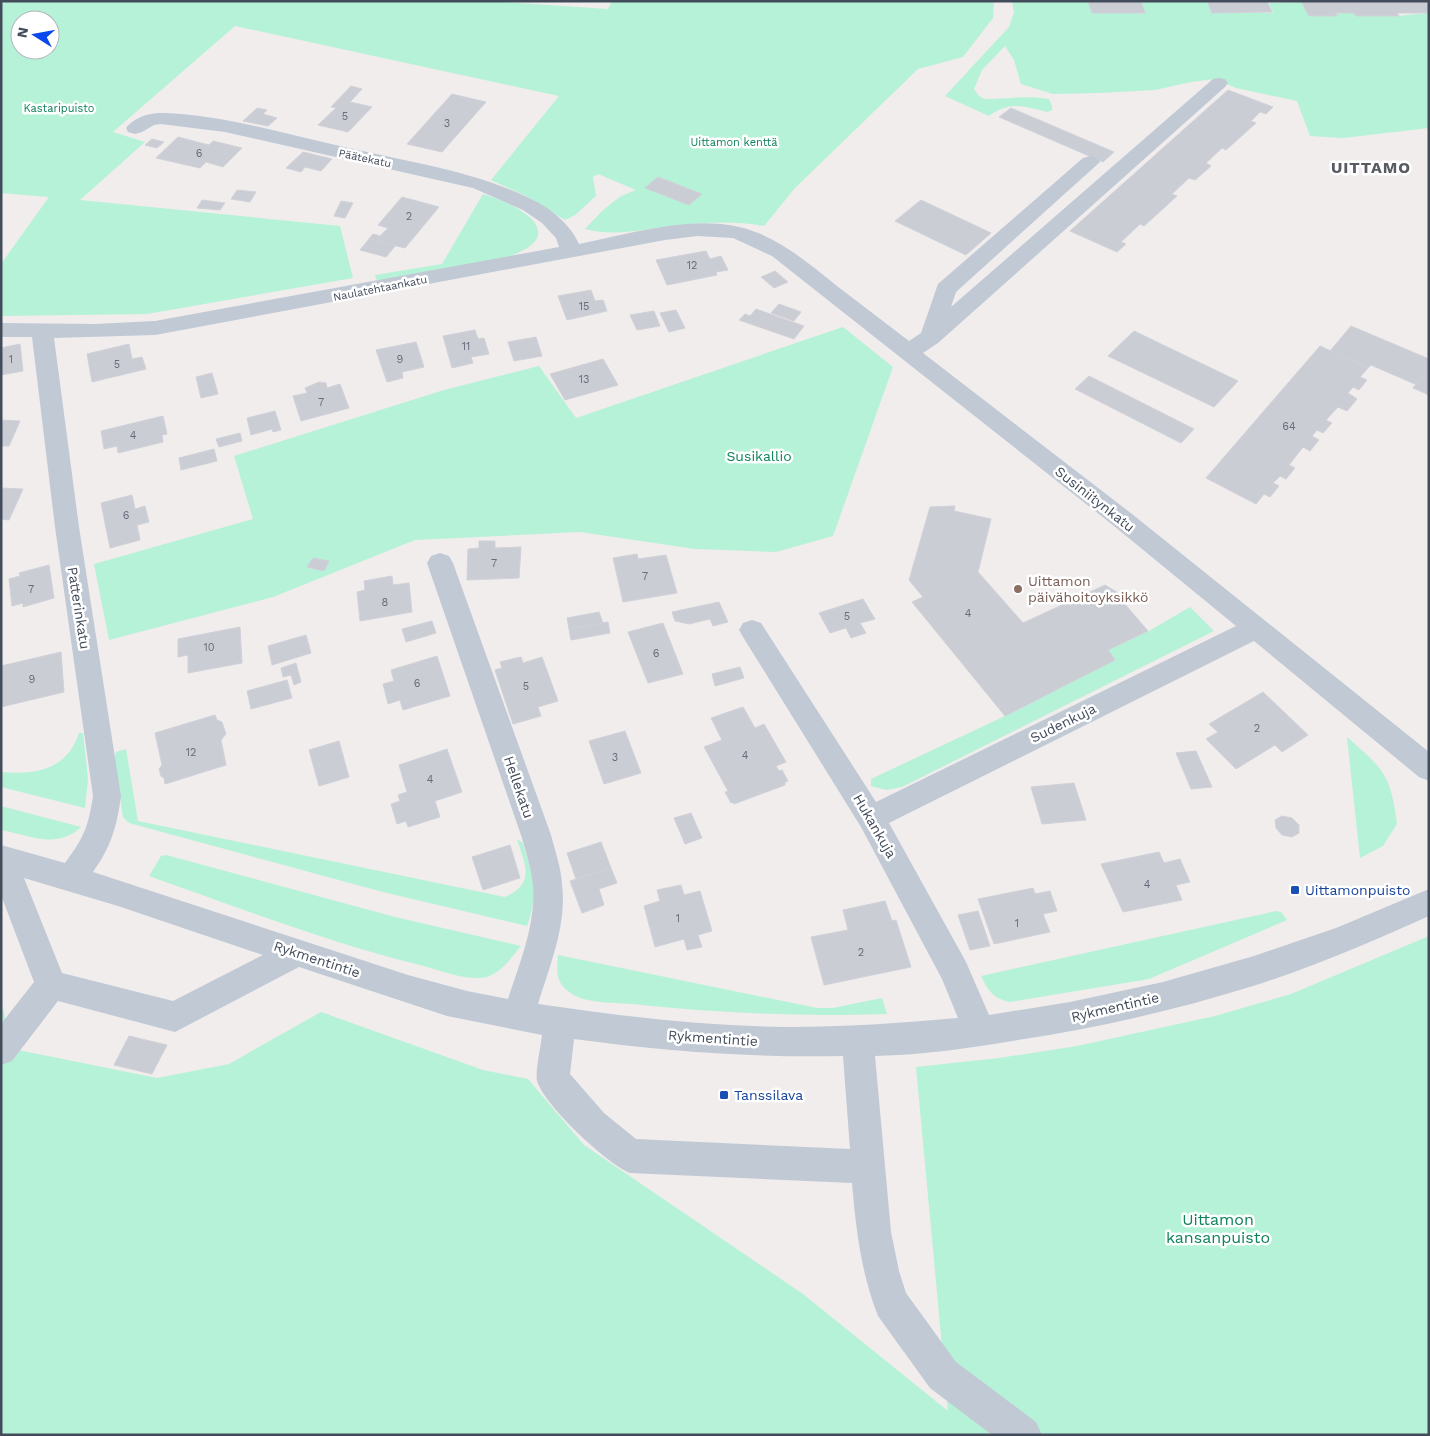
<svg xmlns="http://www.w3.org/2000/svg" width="1430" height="1436" font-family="'Work Sans',sans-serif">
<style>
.green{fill:#b6f2d7;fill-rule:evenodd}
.building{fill:#cbcdd5;stroke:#d0d1d9}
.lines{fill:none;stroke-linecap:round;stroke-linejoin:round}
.minor{fill:#c1c9d5;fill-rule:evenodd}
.education-dot{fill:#8d6e63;stroke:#fff;stroke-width:2}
.transit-dot{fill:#1a4fb4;stroke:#fff;stroke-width:2}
.labels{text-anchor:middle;stroke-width:5;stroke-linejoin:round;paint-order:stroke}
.far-park-label{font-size:11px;fill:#0f825b;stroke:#fff}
.number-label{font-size:11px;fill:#656c7a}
.far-street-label{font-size:11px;fill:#434c5b;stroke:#fff}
.park-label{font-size:14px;fill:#0f825b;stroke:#fff}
.street-label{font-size:14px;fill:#434c5b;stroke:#fff}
.education-label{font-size:14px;fill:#785e54;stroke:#fff;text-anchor:start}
.transit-label{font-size:14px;fill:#164399;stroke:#fff;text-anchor:start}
.far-district-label{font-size:16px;font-weight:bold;letter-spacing:1px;fill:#595b62;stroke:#fff}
.near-park-label{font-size:16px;fill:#0f825b;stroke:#fff}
</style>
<rect width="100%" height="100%" fill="#f0edec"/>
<g class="green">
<path d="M1,1H491L608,9L612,1H994L993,18L963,57L918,69L795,188L764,226C734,221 704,222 673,226C643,229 615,237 585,229L603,210L621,196L636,190L598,174L593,177L596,196L575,215L565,220L524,195L491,180L559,96L235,26L113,132L145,142L80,200L340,226L353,278L147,314L1,316V264L49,197L1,193ZM20,20H50V50H20Z"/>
<path d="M1012,1H1088L1092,13H1145L1141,1H1207L1212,13H1273L1269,3L1302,2L1309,16H1336L1335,13H1354L1356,16H1398L1428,13L1429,128L1343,138L1310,136L1297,101L1236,88L1215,79L1191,82L1155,90L1098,93L1053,94L1021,84L1014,60L1005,46L982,70L974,89L978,95L984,99C1006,99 1028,95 1049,99L1052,106V110L1048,112C1024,107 1011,100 989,116L945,96L1009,27L1014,12Z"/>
<path d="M483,194C526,207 573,238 501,259L381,281L376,279L375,275L442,264Z"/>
<path d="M843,327L893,367L833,536L776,552L695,549L580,532L415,540L273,597L109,640L94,564L253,519L234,456L444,390L539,366L576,418Z"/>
<path d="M1190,607L1214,631L902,787L886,790L871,786V779L1005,716L1115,660L1108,650L1149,631Z"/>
<path d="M79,733H83L88,779L85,808L1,787V772C36,775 67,770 79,733Z"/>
<path d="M1347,737C1383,769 1391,774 1397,824L1383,846L1360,858Z"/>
<path d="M126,749L138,821L505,897C536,883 525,865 517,839L523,843C533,877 539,892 527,926L383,892L129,823L123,817L114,757L116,752Z"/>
<path d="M1,806L81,827C57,850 29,835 1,830Z"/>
<path d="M166,855L395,917L521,946C510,959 499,977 480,978C461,979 439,970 420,965C329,943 237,907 149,876L161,856Z"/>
<path d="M1276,911L1281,912L1287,920L1149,979L1010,1002C994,999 988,991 981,976Z"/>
<path d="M1429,936V1435H1V1001L13,1049L157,1078L229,1064L321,1012L483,1070L528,1079L584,1145L803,1294L948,1411L916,1067L999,1058L1077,1046L1215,1016L1291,994Z"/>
<path d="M558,955L817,1008H833L882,998L887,1014C801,1017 717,1013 632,1004C612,1002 585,1004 569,992C555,982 557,970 558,955Z"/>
</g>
<g class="building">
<path d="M1088,1H1141L1145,13H1092Z"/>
<path d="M1207,1H1267L1272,12L1212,13Z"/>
<path d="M1301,1H1429V15L1428,13H1397L1399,16H1356L1354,13H1335L1337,16H1309Z"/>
<path d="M351,86L362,89L350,102L372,107L348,132L318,125L336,108L331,107Z"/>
<path d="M1228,90L1273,107L1266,114L1260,112L1251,121L1256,123L1226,150L1222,148L1206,163L1211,166L1195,180L1189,178L1172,194L1177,196L1144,226L1140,224L1121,242L1126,244L1117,252L1070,231Z"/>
<path d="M452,94L486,102L442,152L407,144Z"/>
<path d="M257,108L267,110L263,114L277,118L268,126L243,121Z"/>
<path d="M1011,108L1114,152L1103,162L999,117Z"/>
<path d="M178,137L209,145L213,141L242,148L223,167L206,162L200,168L156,158Z"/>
<path d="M152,139L164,142L157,148L145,145Z"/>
<path d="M303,152L332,159L321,171L305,167L301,172L286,168Z"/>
<path d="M658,177L702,194L689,205L645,188Z"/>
<path d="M237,190L256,192L250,202L231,199Z"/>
<path d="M402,197L439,207L405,248L369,239L373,234L380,236L388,228L378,225Z"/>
<path d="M202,200L225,203L220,210L197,208Z"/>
<path d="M921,200L991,233L966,255L895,221Z"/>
<path d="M341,201L353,203L345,218L334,216Z"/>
<path d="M369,239L396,245L386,257L360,250Z"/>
<path d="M706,251L710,259L721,256L728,270L716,272L717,275L667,285L656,260Z"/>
<path d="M775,271L788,282L774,288L761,277Z"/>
<path d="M591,290L595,301L603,300L607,311L567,320L558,296Z"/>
<path d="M779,304L801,312L794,321L771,313Z"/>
<path d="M756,309L804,326L794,339L739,320L745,314L750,316Z"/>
<path d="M676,310L685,328L669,332L660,313Z"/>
<path d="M654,311L660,326L637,330L630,315Z"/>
<path d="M1351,326L1429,359V369L1417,385L1371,365L1368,368L1330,351Z"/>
<path d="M475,330L478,339L484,338L489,354L471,357L473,363L452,368L443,336Z"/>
<path d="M1134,331L1238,381L1214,407L1108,356Z"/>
<path d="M536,337L542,356L514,361L508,342Z"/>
<path d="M416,342L424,367L402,372L403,378L387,382L376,350Z"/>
<path d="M20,344L23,371L1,375V348Z"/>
<path d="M129,344L132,359L142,357L146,369L92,382L87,354Z"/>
<path d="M1320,346L1368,368L1360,377L1367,380L1359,390L1353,387L1348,393L1357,399L1347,411L1338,407L1326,420L1332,423L1323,433L1317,430L1312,436L1319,440L1310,451L1303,447L1289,465L1295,468L1286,479L1280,476L1273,483L1279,486L1270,497L1264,494L1256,504L1206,478Z"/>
<path d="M603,359L618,385L565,400L550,374Z"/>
<path d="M1429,369V395L1413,388Z"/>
<path d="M212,373L218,394L201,398L196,377Z"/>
<path d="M1089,376L1194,429L1181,443L1075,389Z"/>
<path d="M319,382L326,383L327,388L340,384L349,408L301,421L293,396L307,393L305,388Z"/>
<path d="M275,411L281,430L273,432L272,429L251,435L247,418Z"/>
<path d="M163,416L167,434L162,435L163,442L118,453L117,446L104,449L101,431Z"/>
<path d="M1,420L20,421L9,446H1Z"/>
<path d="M240,433L242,441L219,447L216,439Z"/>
<path d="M214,449L217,461L181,470L179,458Z"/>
<path d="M1,488L23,489L9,520L1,519Z"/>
<path d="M132,495L135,509L145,506L149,522L137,525L140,540L110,548L101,503Z"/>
<path d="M955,506L954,511L991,519L978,572L1023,623L1105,585L1128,599L1124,603L1148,631L1108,650L1115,660L1005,716L912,602L923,597L909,580L930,507Z"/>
<path d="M479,541H495V548L521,547L519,578L467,580L468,549L479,548Z"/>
<path d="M637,554L638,559L666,555L677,593L623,602L613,558Z"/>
<path d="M313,558L329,561L324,571L307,567Z"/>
<path d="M49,565L54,598L23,607V603L12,606L9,579L20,576L19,573Z"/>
<path d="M392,576L393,585L409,583L412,612L360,621L357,592L365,590L364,581Z"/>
<path d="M863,599L875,619L860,623L866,633L851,638L846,628L830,633L819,613Z"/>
<path d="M719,602L728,622L713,626L710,619L689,624L675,621L672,612Z"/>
<path d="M599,612L603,623L569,629L567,618Z"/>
<path d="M432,621L436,633L406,642L402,629Z"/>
<path d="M608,622L610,633L571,640L569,629Z"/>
<path d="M663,623L683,674L648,683L628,632Z"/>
<path d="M240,627L242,663L188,673V655L178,657V639Z"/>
<path d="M306,635L311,653L272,665L268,646Z"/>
<path d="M61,652L64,692L1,707V666Z"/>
<path d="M437,656L450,696L403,710L400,700L388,704L383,684L394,681L391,670Z"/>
<path d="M521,657L523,663L542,657L558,701L538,707L541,716L513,724L495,670L502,668L500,662Z"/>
<path d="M296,663L301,682L294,685L291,675L283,677L281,668Z"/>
<path d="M740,667L744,678L715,686L712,674Z"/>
<path d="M287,680L292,698L251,709L247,691Z"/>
<path d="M1263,692L1308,735L1282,752L1275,745L1236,769L1206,739L1218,732L1209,724Z"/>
<path d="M743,707L755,728L764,724L786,762L776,766L779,771L782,770L788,781L785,782V785L734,804L733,802L731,803L725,792L728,791L704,747L722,740L711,718Z"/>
<path d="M215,715L217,720L222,722L226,734L221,740L226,765L165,784L164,778L161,776L159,769L162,765L155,733Z"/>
<path d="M625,731L641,773L604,784L589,741Z"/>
<path d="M339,741L349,777L319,786L309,750Z"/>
<path d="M447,749L462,792L435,801L440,817L408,827L406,821L397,824L391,804L400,801L398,795L407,792L399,765Z"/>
<path d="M1196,751L1212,787L1191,789L1176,753Z"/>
<path d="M1074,783L1086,820L1042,824L1031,787Z"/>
<path d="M691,813L702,838L685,844L674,818Z"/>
<path d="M1282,816L1292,818L1299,825V833L1292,837L1282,835L1276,828L1275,820Z"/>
<path d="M601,842L611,868L576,879L567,853Z"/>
<path d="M510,845L520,878L483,890L472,857Z"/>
<path d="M1159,852L1164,863L1180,859L1190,882L1176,885L1182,900L1123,912L1101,864Z"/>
<path d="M611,868L617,883L599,889L604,905L582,913L570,881Z"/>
<path d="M681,885L684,895L700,891L712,931L698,935L702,947L687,950L684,939L655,947L644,906L660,901L657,890Z"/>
<path d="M1033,888L1035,894L1050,891L1057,911L1043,914L1050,932L994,944L978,899Z"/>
<path d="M885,901L892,921L896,920L911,967L824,985L811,937L848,930L843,910Z"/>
<path d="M978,911L990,946L970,950L958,915Z"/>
<path d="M129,1036L167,1045L152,1074L114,1065Z"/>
</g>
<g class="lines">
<path class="minor" d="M1219,78L1225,79L1228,83L1225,87L938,343L923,353L1132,514L1429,752V781L1419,777L1254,641L889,823L966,962L989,1015L1070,1002L1163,982L1254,956L1336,928L1429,889V916C1371,942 1313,967 1253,986C1176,1010 1098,1028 1018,1040C971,1048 923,1055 875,1056L891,1232L899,1271L906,1293L956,1362L1036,1422L1042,1435H992L930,1388L878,1316C861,1273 856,1229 852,1183L630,1173C606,1163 545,1106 537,1081C535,1071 541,1046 542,1035L447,1016L299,967L175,1032L58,1001L12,1061L1,1065V1024L34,982L1,895V845L65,863C84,837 88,828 93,796L55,527L32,337H1V323L95,324L155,321L559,247L556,238L542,223L523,210L473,188L225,132L161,124L154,125L142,132L135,134L128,132L126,128C133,118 150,112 163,113C224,115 285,134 344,147C408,162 478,171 537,202C554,211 571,226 579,244C625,235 674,220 721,224C768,228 802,258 837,286C861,304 885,323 909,341L921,333L938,284L1083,158L1090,156L1097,158L1100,162L956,292L951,307L1213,79ZM697,236L733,238L772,256L1114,526L1236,626L876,802L761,623L752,620L743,623L739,630L743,637L861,827L942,979L958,1018C901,1023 845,1027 787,1027C704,1026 620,1016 538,1004C550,965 567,925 562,884C561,867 555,851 551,835L453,563L449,556L440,553L431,556L427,563L521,835C526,851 531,868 533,885C536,924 520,962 508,999L467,991L408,975L93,872C111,847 117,826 121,796L79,527L54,338L155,335L665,240ZM24,878L118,906L263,955L173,1001L62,973ZM574,1039C664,1051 752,1058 843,1056L850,1149L636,1139L604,1113L570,1074Z"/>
</g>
<circle class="education-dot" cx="1018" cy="589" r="5"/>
<g class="transit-dot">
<rect x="1290" y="885" width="10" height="10" rx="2.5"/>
<rect x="719" y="1090" width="10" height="10" rx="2.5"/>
</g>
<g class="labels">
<g class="far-park-label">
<text x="59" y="112">Kastaripuisto</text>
<text x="734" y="146">Uittamon kenttä</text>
</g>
<g class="number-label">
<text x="345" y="120">5</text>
<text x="447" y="127">3</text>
<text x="199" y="157">6</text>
<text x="409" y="220">2</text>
<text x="692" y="269">12</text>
<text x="584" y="310">15</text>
<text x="466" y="350">11</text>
<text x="11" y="363">1</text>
<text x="400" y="363">9</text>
<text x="117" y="368">5</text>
<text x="584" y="383">13</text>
<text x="321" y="406">7</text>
<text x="1289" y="430">64</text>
<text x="133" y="439">4</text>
<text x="126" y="519">6</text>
<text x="494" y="567">7</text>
<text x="645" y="580">7</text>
<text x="31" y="593">7</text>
<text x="385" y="606">8</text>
<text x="968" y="617">4</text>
<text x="847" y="620">5</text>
<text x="209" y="651">10</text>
<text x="656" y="657">6</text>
<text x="32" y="683">9</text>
<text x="417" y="687">6</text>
<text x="526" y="690">5</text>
<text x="1257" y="732">2</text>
<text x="191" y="756">12</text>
<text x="745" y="759">4</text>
<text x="615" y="761">3</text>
<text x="430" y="783">4</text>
<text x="1147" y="888">4</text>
<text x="678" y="922">1</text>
<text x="1017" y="927">1</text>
<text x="861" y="956">2</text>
</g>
<g class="far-street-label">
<text transform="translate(365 158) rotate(12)" y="4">Päätekatu</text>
<text transform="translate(380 288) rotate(-11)" y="4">Naulatehtaankatu</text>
</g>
<g class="park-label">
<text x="759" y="461">Susikallio</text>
</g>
<g class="street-label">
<text transform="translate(1095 499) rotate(38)" y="5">Susiniitynkatu</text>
<text transform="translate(79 608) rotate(81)" y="5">Patterinkatu</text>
<text transform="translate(1063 723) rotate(-26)" y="5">Sudenkuja</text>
<text transform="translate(519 787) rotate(71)" y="5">Hellekatu</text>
<text transform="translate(875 826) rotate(60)" y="5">Hukankuja</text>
<text transform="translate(317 959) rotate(18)" y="5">Rykmentintie</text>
<text transform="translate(1115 1007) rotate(-13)" y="5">Rykmentintie</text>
<text transform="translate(713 1038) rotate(4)" y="5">Rykmentintie</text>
</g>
<g class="education-label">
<text x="1028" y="586">Uittamon<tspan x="1028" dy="16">päivähoitoyksikkö</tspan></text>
</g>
<g class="transit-label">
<text x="1305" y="895">Uittamonpuisto</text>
<text x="734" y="1100">Tanssilava</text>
</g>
<g class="far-district-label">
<text x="1371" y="173">UITTAMO</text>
</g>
<g class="near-park-label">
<text x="1218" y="1225">Uittamon<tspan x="1218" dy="18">kansanpuisto</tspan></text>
</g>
</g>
<rect width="1430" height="1436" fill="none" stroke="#434c5b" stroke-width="5"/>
<g transform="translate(35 35) rotate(281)"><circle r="24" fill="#ffffff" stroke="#b4b7bd"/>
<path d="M0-4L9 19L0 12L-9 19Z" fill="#0948ec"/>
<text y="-8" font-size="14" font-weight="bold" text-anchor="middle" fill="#434c5b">N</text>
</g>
</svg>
